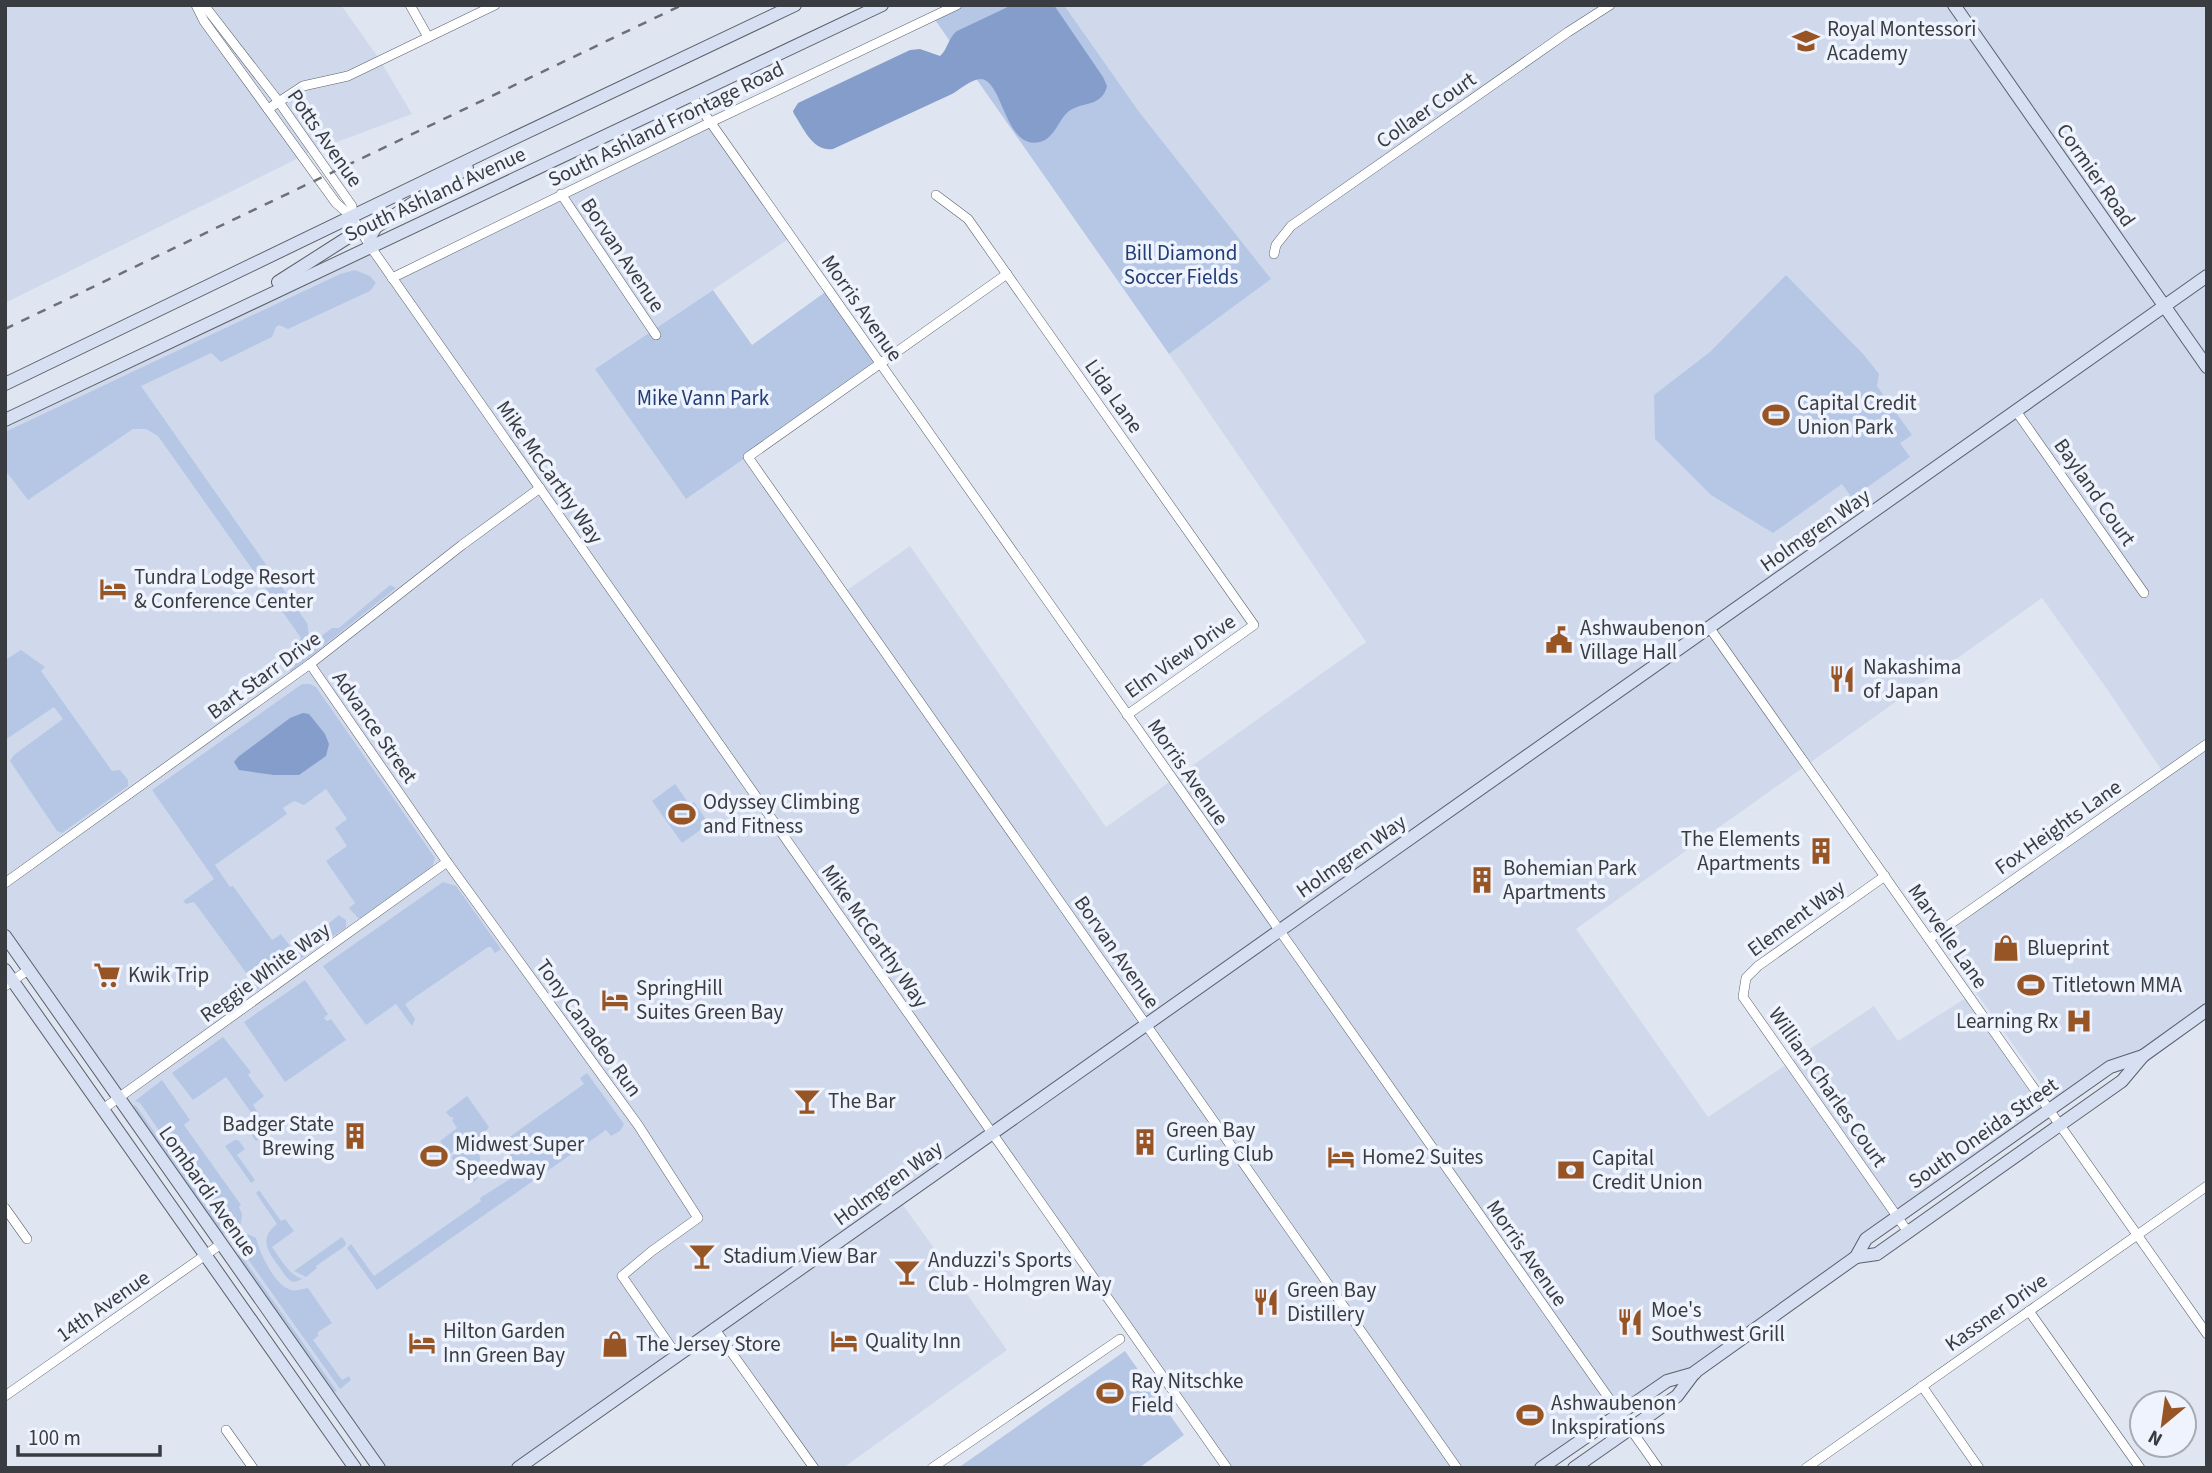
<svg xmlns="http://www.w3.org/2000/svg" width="2212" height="1473" font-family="'Source Sans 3',sans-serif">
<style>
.built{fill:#d0d9eb}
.green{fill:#b6c7e6}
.water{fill:#859dca}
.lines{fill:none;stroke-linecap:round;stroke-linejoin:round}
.street-casing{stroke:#5a5f68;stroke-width:10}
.secondary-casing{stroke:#5a5f68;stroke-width:14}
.street{stroke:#fff;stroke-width:9}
.secondary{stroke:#d6e0f2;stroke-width:12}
.rail{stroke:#6d7177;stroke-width:2.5;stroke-dasharray:9 9;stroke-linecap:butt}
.labels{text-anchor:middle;stroke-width:7;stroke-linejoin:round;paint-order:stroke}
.poi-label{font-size:21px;fill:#393c40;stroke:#eef3fe;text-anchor:start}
.street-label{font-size:21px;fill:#393c40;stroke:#eef3fe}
.park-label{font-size:21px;fill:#223d75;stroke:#eef3fe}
</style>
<rect width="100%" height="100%" fill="#e0e6f1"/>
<g class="built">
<path d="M5,5H341L380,60L412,114L313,151L5,303Z"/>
<path d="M1064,5H2207V1010L2143,1056L2110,1067L2056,1105L1935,935L2164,774L2109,692L2042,598L1576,929L1708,1117L1874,1006L1898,1041L1969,996L2049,1110L1897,1217L1856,1257L1695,1372L1667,1381L1541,1468H1227L991,1133L898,1198L1007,1350L843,1468H814L714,1328L518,1468H379L5,936V420L370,246L392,277L709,123L790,238L595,369L748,457L843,593L910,546L1106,827L1366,642L1169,354L1270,279L1140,113Z"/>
</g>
<g class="green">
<path d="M957,5H1064L1140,113L1271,279L1169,354L933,17Z"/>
<path d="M355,270L370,276L376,283L370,291L288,329L279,325L276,327L272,337L221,362L211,353L141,386L307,623C309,630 307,638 316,640L332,628H339L390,585L396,588L291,672L277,655L279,653L283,659L297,650L296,644L301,638L158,436L146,429H133L28,500L5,470V432L340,274Z"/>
<path d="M1786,275L1864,355L1879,374L1877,386L1912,435L1900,443L1910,457L1852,498L1842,484L1773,533L1711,495L1655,439L1654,395L1710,352Z"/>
<path d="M713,290L752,345L828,290L880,364L686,499L595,369Z"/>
<path d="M21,650L45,667L41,671L112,771L120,770L128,780V786L62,833L57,831L10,761L14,755L63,719L54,707L5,740V660Z"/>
<path d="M302,684H310L316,687L435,858L433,865L428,871L361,918H358L349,908L355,903L326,861L347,846L335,828L347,819L326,789L304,805L294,801L283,808L287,814L215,865L230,887L233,886L272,940L281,934L293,950L317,933L321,940L316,948L258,989L194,902L186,904L183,901L214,879L152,790Z"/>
<path d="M675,784L690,805L694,802L709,824L682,843L652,801Z"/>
<path d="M443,882L456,886L501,949L495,953L491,947H488L405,1004L415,1019L412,1026L396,1004L366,1025L323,966Z"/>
<path d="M339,915L346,920V928L332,937L325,931L324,927Z"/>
<path d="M305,980L328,1014L324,1018L327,1021L331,1019L346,1040L285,1082L244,1022Z"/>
<path d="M223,1037L251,1072L248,1075L264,1096L253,1105L271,1131L256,1141L247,1129L257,1121L226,1077L193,1100L172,1073Z"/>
<path d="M587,1073L624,1124L620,1131L611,1136L606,1130L377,1290L347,1248L351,1244L374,1276L481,1201L480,1198L513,1177L517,1179L519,1175L507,1151L508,1138L584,1084L580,1078Z"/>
<path d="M162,1080L190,1120L184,1125L241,1205L239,1207L242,1214L241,1223L229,1233L140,1103L135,1101Z"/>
<path d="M467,1096L489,1127L480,1139L464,1145L449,1154L440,1141L457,1128L452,1120L454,1118L450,1117L446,1112Z"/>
<path d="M133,1105L136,1106L226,1234H221L139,1116Z"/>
<path d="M235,1140H238L245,1149L237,1155L255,1180L251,1183L225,1146Z"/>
<path d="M480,1142C476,1160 489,1173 471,1184L451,1157L468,1145Z"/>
<path d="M259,1190L281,1221L285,1219L294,1231L272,1247C281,1259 288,1274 302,1279C297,1281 295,1283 291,1281C286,1278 283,1272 280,1268C268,1252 258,1239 277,1224L256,1193Z"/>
<path d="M248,1234L256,1238C260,1253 274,1285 291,1290C296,1291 302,1289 308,1288L332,1323L318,1332V1336L313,1340L342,1380L349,1376L351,1380L340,1389L235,1241Z"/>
<path d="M342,1237L346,1243L345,1246L316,1266L317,1268L306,1277L294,1271Z"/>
<path d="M240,1254L337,1391L333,1392L237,1256Z"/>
<path d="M1125,1351L1184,1435L1139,1468H958Z"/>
</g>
<g class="water">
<path d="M1012,5H1054L1103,77L1107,86C1102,107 1084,101 1069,111C1058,120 1055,138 1040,142C1005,151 1003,80 981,79C971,79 961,89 952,94L833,149C813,152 804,129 794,114L793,111L798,103L910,50L920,49L940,56C948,49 948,38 957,31Z"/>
<path d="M303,713L309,714L325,734L329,744L326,756L299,775H274L239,770L234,762L238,757L290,718Z"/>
</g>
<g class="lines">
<defs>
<g id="street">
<path d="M196,5L204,21L336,203L352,217L370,246L1227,1468"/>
<path d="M204,5L279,102L352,206V217"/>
<path d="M410,5L428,37"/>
<path d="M692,96L1658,1468"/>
<path d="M268,109L303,86L348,76L495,5"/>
<path d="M561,194L656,335"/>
<path d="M936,195L968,219L1254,625L1127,715"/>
<path d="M1274,254L1276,245L1291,226L1568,32L1610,5"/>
<path d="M1007,274L748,457L1457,1468"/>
<path d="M392,278L709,123L957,5"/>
<path d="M2016,411L2144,593"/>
<path d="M1709,627L2207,1334"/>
<path d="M310,664L447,862L638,1125L698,1218L652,1251L622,1276L676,1354"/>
<path d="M1885,876L1758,966L1746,978L1743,997L1908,1232"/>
<path d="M5,883L310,664L462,545L540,488"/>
<path d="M1929,939L2207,744"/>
<path d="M5,986L28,970"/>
<path d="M103,1109L447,862"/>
<path d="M5,1208L27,1239"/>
<path d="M2029,1311L2140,1468"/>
<path d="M714,1328L814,1468"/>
<path d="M1922,1386L1979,1468"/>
<path d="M5,1396L221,1244"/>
<path d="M226,1430L253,1468"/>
<path d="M932,1468L1120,1339"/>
<path d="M1806,1468L2207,1186"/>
</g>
<g id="secondary">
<path d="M1954,5L2207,367"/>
<path d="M370,246V237L376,227L467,168"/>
<path d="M278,282L347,238L352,233V217"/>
<path d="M5,384L504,143L795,5"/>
<path d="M5,420L882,5"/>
<path d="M5,936L379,1468"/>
<path d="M5,970L355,1468"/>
<path d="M1856,1257L1877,1254L2122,1081L2143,1056L2207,1010"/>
<path d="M518,1468L2207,276"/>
<path d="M1541,1468L1667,1381L1695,1373"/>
<path d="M1574,1468L1677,1396L1695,1372L1856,1257L1866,1239L2110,1067L2143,1056"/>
</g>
</defs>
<use href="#street" class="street-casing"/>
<use href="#secondary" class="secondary-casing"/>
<use href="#street" class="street"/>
<use href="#secondary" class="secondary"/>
<path class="rail" d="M5,329L682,5"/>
</g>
<defs>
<symbol id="school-bare" viewBox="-9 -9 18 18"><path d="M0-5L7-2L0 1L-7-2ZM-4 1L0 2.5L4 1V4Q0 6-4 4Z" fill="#975425" stroke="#eef3fe" stroke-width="2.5" paint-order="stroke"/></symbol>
<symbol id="stadium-bare" viewBox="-9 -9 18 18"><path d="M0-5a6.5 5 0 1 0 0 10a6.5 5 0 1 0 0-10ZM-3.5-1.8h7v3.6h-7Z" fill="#975425" stroke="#eef3fe" stroke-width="2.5" paint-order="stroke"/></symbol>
<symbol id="hotel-bare" viewBox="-9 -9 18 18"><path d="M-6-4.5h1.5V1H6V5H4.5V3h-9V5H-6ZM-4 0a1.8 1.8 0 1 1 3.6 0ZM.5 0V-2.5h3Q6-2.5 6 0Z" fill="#975425" stroke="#eef3fe" stroke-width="2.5" paint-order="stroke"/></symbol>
<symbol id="civic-bare" viewBox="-9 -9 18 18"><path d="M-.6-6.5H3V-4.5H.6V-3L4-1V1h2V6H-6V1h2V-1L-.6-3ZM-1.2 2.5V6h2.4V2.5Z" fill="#975425" stroke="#eef3fe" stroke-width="2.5" paint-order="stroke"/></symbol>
<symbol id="restaurant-bare" viewBox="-9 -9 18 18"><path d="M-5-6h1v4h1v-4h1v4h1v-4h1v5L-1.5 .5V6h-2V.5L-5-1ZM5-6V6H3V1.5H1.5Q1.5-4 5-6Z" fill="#975425" stroke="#eef3fe" stroke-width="2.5" paint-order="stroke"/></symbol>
<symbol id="building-bare" viewBox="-9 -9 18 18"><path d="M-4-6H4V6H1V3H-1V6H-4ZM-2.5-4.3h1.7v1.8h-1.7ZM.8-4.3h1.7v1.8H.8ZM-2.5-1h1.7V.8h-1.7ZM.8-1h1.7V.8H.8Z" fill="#975425" stroke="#eef3fe" stroke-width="2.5" paint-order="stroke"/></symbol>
<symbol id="shop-bare" viewBox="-9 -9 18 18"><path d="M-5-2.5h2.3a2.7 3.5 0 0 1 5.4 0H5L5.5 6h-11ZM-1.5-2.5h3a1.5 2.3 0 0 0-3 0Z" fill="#975425" stroke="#eef3fe" stroke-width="2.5" paint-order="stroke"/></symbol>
<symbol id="supermarket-bare" viewBox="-9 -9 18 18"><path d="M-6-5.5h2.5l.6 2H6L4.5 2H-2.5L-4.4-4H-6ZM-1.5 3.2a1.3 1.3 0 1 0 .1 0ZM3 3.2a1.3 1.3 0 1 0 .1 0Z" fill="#975425" stroke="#eef3fe" stroke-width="2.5" paint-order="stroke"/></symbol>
<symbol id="hospital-bare" viewBox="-9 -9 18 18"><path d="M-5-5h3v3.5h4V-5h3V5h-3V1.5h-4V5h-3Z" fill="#975425" stroke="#eef3fe" stroke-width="2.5" paint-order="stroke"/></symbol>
<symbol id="bar-bare" viewBox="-9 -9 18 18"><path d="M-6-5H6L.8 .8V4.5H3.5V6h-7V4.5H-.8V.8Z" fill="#975425" stroke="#eef3fe" stroke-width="2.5" paint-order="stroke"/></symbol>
<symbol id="bank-bare" viewBox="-9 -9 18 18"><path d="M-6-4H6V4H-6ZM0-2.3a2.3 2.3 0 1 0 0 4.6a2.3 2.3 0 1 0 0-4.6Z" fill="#975425" stroke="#eef3fe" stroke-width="2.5" paint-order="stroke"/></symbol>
</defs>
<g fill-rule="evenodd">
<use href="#school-bare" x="1787" y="22" width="38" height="38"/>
<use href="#stadium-bare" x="1757" y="396" width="38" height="38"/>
<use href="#hotel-bare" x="94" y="570" width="38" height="38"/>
<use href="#civic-bare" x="1540" y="621" width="38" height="38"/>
<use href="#restaurant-bare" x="1823" y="660" width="38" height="38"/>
<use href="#stadium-bare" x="663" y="795" width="38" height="38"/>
<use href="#building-bare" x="1802" y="832" width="38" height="38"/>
<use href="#building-bare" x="1463" y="861" width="38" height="38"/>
<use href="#shop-bare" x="1987" y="929" width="38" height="38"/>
<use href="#supermarket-bare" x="88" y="956" width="38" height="38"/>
<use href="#stadium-bare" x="2012" y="966" width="38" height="38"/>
<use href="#hotel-bare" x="596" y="981" width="38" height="38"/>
<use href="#hospital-bare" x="2060" y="1002" width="38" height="38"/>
<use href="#bar-bare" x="788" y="1082" width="38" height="38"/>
<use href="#building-bare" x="336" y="1117" width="38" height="38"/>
<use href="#building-bare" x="1126" y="1123" width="38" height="38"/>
<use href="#stadium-bare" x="415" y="1137" width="38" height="38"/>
<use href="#hotel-bare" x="1322" y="1138" width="38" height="38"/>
<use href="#bank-bare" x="1552" y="1151" width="38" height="38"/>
<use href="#bar-bare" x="683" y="1237" width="38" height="38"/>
<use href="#bar-bare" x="888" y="1253" width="38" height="38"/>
<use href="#restaurant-bare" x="1247" y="1283" width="38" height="38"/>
<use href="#restaurant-bare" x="1611" y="1303" width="38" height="38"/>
<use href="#hotel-bare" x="825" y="1322" width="38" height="38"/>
<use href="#hotel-bare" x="403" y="1324" width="38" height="38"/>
<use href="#shop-bare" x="596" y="1325" width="38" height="38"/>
<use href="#stadium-bare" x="1091" y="1374" width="38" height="38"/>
<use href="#stadium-bare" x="1511" y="1396" width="38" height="38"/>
</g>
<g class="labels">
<g class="poi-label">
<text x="1827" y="36">Royal Montessori<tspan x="1827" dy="24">Academy</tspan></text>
<text x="1797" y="410">Capital Credit<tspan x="1797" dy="24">Union Park</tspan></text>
<text x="134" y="584">Tundra Lodge Resort<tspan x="134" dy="24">&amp; Conference Center</tspan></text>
<text x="1580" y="635">Ashwaubenon<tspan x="1580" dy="24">Village Hall</tspan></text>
<text x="1863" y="674">Nakashima<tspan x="1863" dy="24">of Japan</tspan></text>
<text x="703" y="809">Odyssey Climbing<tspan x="703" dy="24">and Fitness</tspan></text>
<text x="1800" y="846" text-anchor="end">The Elements<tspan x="1800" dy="24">Apartments</tspan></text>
<text x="1503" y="875">Bohemian Park<tspan x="1503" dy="24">Apartments</tspan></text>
<text x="2027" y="955">Blueprint</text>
<text x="128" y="982">Kwik Trip</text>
<text x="2052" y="992">Titletown MMA</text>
<text x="636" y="995">SpringHill<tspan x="636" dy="24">Suites Green Bay</tspan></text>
<text x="2058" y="1028" text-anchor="end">Learning Rx</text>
<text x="828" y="1108">The Bar</text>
<text x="334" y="1131" text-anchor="end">Badger State<tspan x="334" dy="24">Brewing</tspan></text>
<text x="1166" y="1137">Green Bay<tspan x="1166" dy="24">Curling Club</tspan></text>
<text x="455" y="1151">Midwest Super<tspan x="455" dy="24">Speedway</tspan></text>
<text x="1362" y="1164">Home2 Suites</text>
<text x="1592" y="1165">Capital<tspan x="1592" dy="24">Credit Union</tspan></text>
<text x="723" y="1263">Stadium View Bar</text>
<text x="928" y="1267">Anduzzi's Sports<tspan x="928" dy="24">Club - Holmgren Way</tspan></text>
<text x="1287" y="1297">Green Bay<tspan x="1287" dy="24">Distillery</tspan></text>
<text x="1651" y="1317">Moe's<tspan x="1651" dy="24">Southwest Grill</tspan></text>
<text x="443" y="1338">Hilton Garden<tspan x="443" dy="24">Inn Green Bay</tspan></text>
<text x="865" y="1348">Quality Inn</text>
<text x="636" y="1351">The Jersey Store</text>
<text x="1131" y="1388">Ray Nitschke<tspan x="1131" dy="24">Field</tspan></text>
<text x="1551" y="1410">Ashwaubenon<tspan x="1551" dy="24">Inkspirations</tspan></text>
</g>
<g class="street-label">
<text transform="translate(1426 110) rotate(-35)" y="7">Collaer Court</text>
<text transform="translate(666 124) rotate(-26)" y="7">South Ashland Frontage Road</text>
<text transform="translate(325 138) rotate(55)" y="7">Potts Avenue</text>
<text transform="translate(2096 175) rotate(55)" y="7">Cormier Road</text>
<text transform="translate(435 194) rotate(-25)" y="7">South Ashland Avenue</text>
<text transform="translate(623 255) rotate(56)" y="7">Borvan Avenue</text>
<text transform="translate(862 308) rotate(55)" y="7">Morris Avenue</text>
<text transform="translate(1114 396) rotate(55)" y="7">Lida Lane</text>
<text transform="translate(550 472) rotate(55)" y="7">Mike McCarthy Way</text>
<text transform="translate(2095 492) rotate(55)" y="7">Bayland Court</text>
<text transform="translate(1815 530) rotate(-35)" y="7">Holmgren Way</text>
<text transform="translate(1180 656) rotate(-35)" y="7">Elm View Drive</text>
<text transform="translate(264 675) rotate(-36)" y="7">Bart Starr Drive</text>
<text transform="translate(375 727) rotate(55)" y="7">Advance Street</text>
<text transform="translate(1188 772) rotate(55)" y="7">Morris Avenue</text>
<text transform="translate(2058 827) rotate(-35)" y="7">Fox Heights Lane</text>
<text transform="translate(1351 856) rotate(-35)" y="7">Holmgren Way</text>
<text transform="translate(1796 918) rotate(-36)" y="7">Element Way</text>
<text transform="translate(875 936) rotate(55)" y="7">Mike McCarthy Way</text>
<text transform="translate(1948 936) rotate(55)" y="7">Marvelle Lane</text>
<text transform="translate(1117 952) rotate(55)" y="7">Borvan Avenue</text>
<text transform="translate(265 972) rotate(-36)" y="7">Reggie White Way</text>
<text transform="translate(589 1028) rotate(54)" y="7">Tony Canadeo Run</text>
<text transform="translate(1828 1087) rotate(55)" y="7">William Charles Court</text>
<text transform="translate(1983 1133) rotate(-35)" y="7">South Oneida Street</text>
<text transform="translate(888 1183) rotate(-36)" y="7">Holmgren Way</text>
<text transform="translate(208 1191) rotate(55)" y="7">Lombardi Avenue</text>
<text transform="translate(1527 1253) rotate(55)" y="7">Morris Avenue</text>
<text transform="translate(103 1306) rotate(-35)" y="7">14th Avenue</text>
<text transform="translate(1996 1312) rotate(-35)" y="7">Kassner Drive</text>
</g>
<g class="park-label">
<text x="1181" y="260">Bill Diamond<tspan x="1181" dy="24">Soccer Fields</tspan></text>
<text x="703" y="405">Mike Vann Park</text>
</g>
</g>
<rect width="2212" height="1473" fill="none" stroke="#393c40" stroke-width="14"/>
<g transform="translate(2163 1424) rotate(209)"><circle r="33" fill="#eef3fe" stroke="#a6aab2" stroke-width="2"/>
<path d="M0-5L12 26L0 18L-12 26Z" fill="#975425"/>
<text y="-10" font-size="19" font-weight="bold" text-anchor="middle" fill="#393c40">N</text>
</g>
<path d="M18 1445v10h142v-10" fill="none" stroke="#393c40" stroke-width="3.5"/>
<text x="28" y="1445" font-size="21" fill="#393c40" stroke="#eef3fe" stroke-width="5" paint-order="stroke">100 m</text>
</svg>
